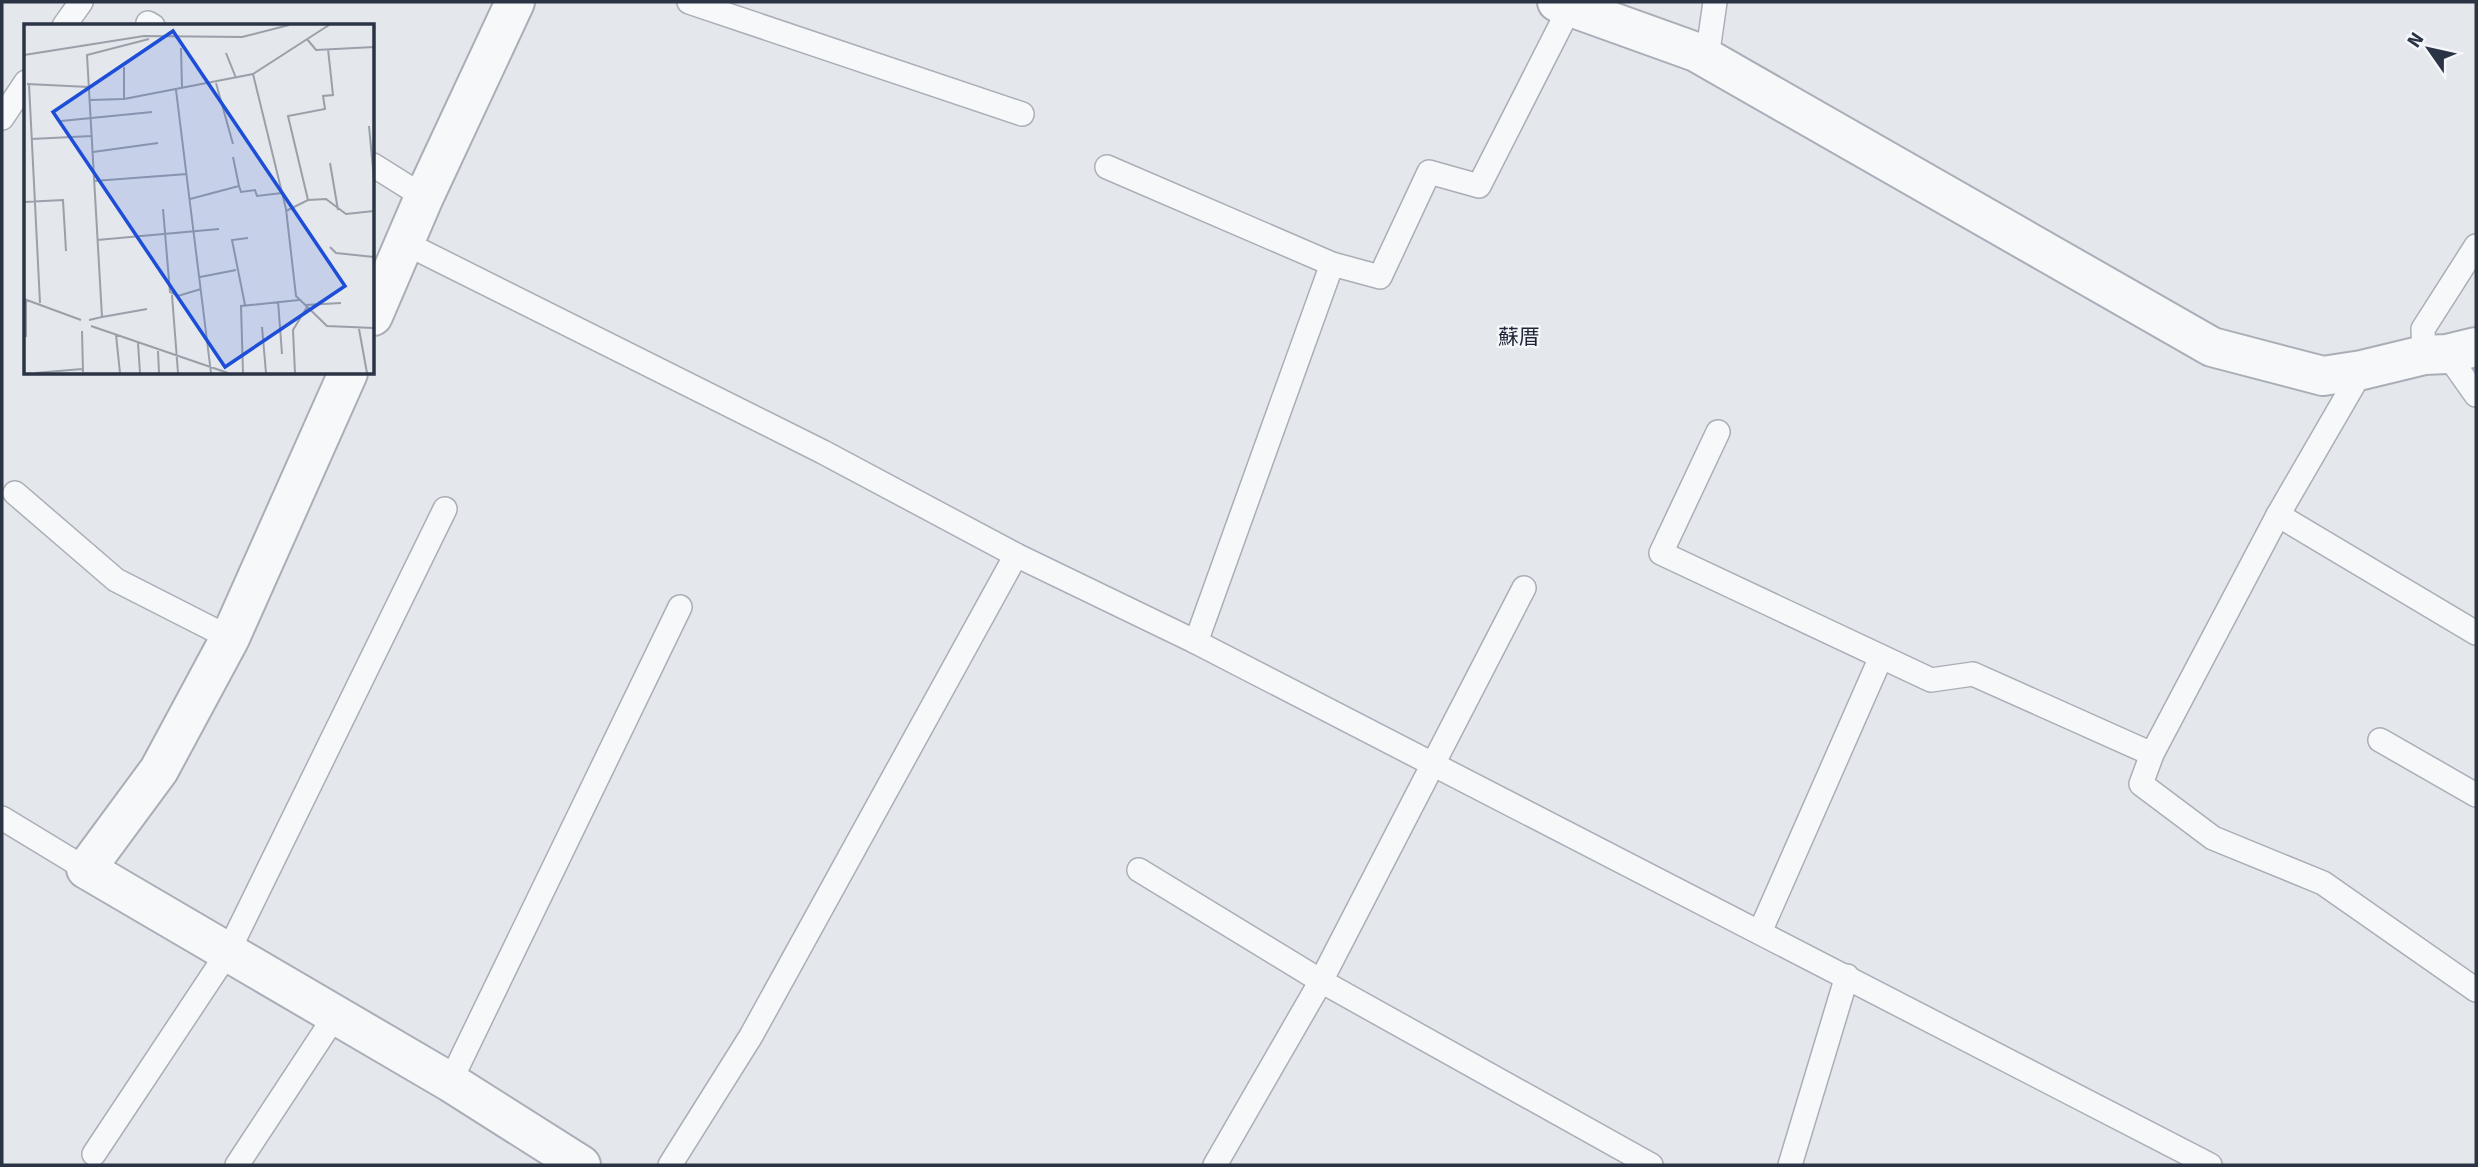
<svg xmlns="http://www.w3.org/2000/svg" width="2478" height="1167" font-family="Signika,'Noto Sans TC',sans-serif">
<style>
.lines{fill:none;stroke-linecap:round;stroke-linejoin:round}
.service-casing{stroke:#a9aeb7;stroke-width:26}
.minor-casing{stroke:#a9aeb7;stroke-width:42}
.tertiary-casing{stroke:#a9aeb7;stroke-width:42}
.service{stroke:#f7f8fa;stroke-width:23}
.minor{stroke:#f7f8fa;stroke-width:38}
.tertiary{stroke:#f7f8fa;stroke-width:38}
.labels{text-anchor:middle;stroke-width:5;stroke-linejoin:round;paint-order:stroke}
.quarter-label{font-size:21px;fill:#1d2536;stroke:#f4f6f9}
.inset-road{fill:none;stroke:#9a9fa9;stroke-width:2}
.view{fill:#1d4ed8;fill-opacity:0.15;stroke:#1d4ed8;stroke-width:3.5}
.inset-edge{fill:none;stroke:#2b3445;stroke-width:3.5}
</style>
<rect width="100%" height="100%" fill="#e4e7ec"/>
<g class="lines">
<defs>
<g id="service">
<path d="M689,2L1022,114"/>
<path d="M148,23L153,26"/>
<path d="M64,26L81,2"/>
<path d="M1707,58L1715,2"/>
<path d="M2,118L26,82"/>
<path d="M373,165L424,197"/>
<path d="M1107,167L1332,264L1196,642"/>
<path d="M405,243L823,452L1016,555L1196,642L2210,1165"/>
<path d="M1332,264L1380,277L1429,172L1479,186L1570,7"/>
<path d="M2447,354L2476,395"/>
<path d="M2424,355L2423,329L2476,246"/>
<path d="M2362,370L2278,515L2152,754L2141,784L2213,838L2323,883L2476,990"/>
<path d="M1718,432L1661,553L1931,680L1973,674L2152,754"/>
<path d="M15,493L116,580L230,638"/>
<path d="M2278,515L2476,633"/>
<path d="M2380,740L2476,795"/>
<path d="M2,818L86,869"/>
<path d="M1139,870L1321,981L1651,1165"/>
<path d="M1760,932L1881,657"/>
<path d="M450,1082L680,607"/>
<path d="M94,1154L228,952L445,509"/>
<path d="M237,1165L335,1016"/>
<path d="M670,1165L751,1036L1016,555"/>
<path d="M1215,1165L1321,981L1524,588"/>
<path d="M1790,1165L1847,976"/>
</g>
<path id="minor" d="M1557,2L1696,52L2212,347L2323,376L2362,370L2424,355L2447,354L2476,347"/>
<g id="tertiary">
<path d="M373,316L424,197L515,2"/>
<path d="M348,373L230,638L159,770L86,869L450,1082L581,1165"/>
</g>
</defs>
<use href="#service" class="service-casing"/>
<use href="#minor" class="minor-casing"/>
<use href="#tertiary" class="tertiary-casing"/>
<use href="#service" class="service"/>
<use href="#minor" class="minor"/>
<use href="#tertiary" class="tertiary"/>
</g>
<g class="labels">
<g class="quarter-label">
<text x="1519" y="344">蘇厝</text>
</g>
</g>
<g transform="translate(24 24)">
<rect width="350" height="350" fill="#e4e7ec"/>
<path class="inset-road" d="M283,15L292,26L350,23M157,24L158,64M202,29L212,54M0,31L120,12L218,13L265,1M229,50L262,185L272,272L303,302L350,304M192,59L209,120M3,60L65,63M5,60L16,279M152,66L187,349M100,75V43M66,76L100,75L229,50L305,1M37,97L128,88M345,102L350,155M7,115L68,112M69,128L134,119M306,139L314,186M70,157L163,150M215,162L217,168L231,166L233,172L258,169M166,175L215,162L209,133M284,176L264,92L301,85L299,72L309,71L304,25M0,178L39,176L42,227M139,185L146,268L154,272L177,265M262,187L284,176L302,175L322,190L350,187M73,216L195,205M306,223L312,229L350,233M176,253L212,246M148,271L154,349M0,275L57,296M2,275V313M254,277L258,330M221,281L208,216L224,214M281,281L317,279M78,293L123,285M65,296L78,293L63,31L125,15M67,302L204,349M238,303L242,349M335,305L343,349M58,307L59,348M92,311L96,349M114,319L116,349M134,327L135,349M11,349L58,345M219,349L217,282L275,276M271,349L269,306L283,283"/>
<path class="view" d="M149,7L321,262L201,343L29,88Z"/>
<rect width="350" height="350" class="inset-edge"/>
</g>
<rect width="2478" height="1167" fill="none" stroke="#2b3445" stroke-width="7"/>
<g transform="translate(2429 49) rotate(304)" stroke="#f4f6f9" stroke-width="5" paint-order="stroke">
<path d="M0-5L12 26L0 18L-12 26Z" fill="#2b3445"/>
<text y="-10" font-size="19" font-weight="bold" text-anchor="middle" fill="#2b3445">N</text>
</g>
</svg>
